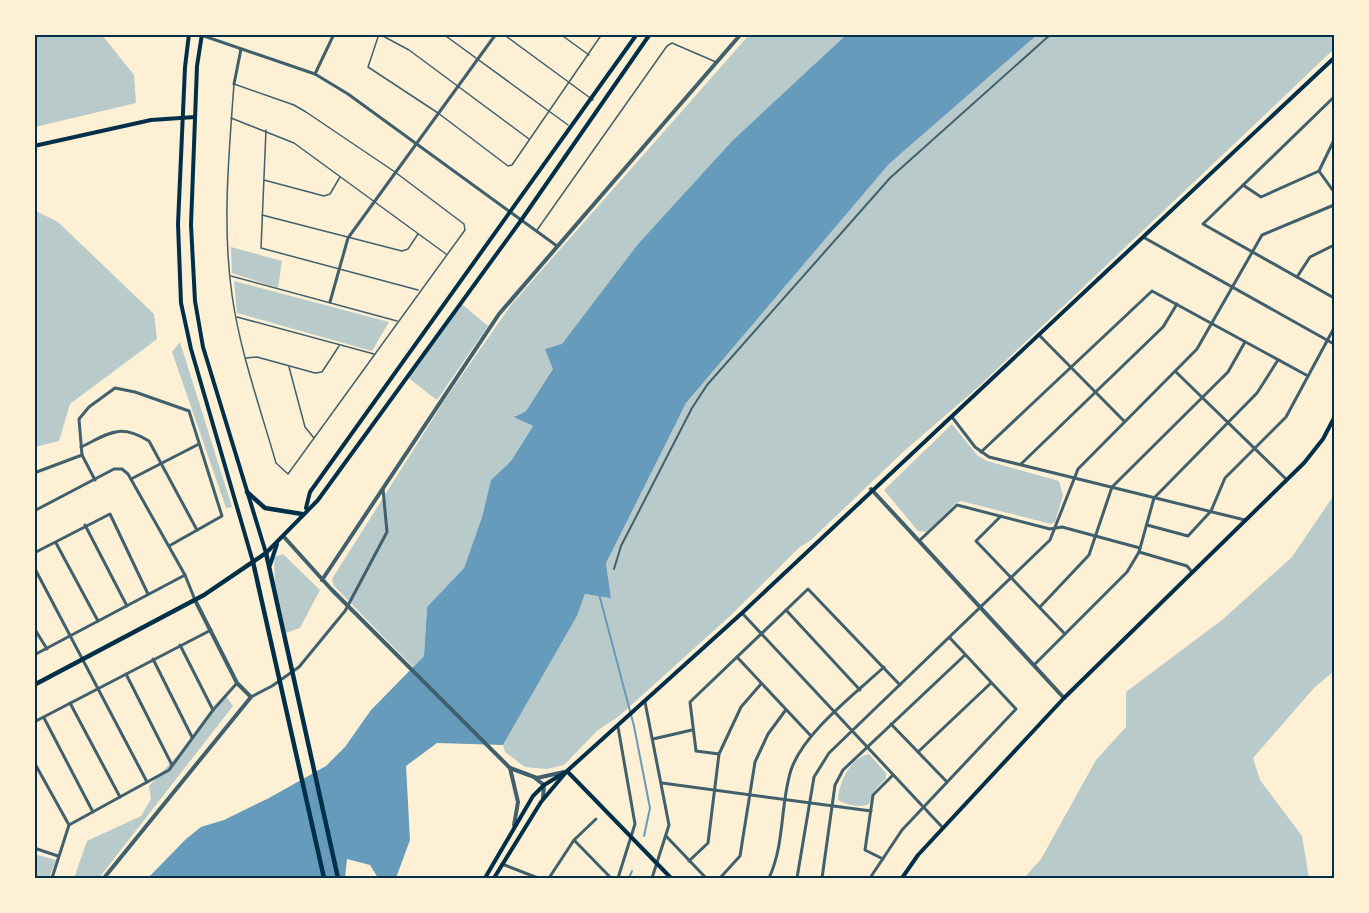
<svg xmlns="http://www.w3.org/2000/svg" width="1369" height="913" font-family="Ubuntu,sans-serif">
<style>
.green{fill:#b9caca}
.water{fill:#669bbc}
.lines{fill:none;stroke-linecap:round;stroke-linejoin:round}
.stream{stroke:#669bbc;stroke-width:2}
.service{stroke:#3f606c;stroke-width:1.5}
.pedestrian{stroke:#3f606c;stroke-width:2}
.minor{stroke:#3f606c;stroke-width:3}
.tertiary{stroke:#3f606c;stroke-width:4}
.secondary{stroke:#003049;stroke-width:4}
.primary{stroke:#003049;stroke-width:4.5}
.neatline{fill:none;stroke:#003049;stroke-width:2}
</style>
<rect width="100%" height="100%" fill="#fdf0d5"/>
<g class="green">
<path d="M34,35H102L134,75L136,103L35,127Z"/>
<path d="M749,35H846L732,141L638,244L562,345L553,369L526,411L515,416L533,426L511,461L491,480L482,517L464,568L427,607L424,656L413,667L334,586L332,579L446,398L511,305Z"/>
<path d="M1037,35H1334V49L976,389L903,452L810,541L800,547L729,617L618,717L598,730L564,765L547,769L525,767L505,752L503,745L577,616L585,594L611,597L606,563L616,538L686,403L889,164Z"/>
<path d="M34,210L58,222L154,314L157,339L70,404L59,441L35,447Z"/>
<path d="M231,247L282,261L278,288L232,273Z"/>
<path d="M234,281L389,322L372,351L237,313Z"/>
<path d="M462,304L488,326L437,400L407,377Z"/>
<path d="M180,342L232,507L226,508L172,352Z"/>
<path d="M952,424L977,455L987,461L1059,481L1063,495L1055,522L1051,524L961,501L956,503L926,532L918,531L884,490Z"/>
<path d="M1334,495V671L1314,688L1253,758L1260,780L1302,836L1309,878H1024L1041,859L1096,760L1126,727V692L1222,620L1292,557Z"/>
<path d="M283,554L320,590L300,628L286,633L275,582L274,557Z"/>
<path d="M226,696L233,706L99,878H74L87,841L141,816L151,799L149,786L180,753Z"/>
<path d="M869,754L886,773V778L873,792L869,804C861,808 846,805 838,800C839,783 849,759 869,754Z"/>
<path d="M34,854L56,860L49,878H35Z"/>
</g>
<path class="water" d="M846,35H1037L889,164L686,403L606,563L611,598L585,594L577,616L503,745L437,743L406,766L410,840L396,878H378L370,865L347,859L345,878H148L186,839L201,827L224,820L269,798L326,766L345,747L371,710L424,656L427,607L464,568L482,517L491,480L511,461L533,426L514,417L526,411L553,369L545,349L562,344L638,244L732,141Z"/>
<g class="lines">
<g class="stream">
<path d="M599,594L634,726L650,808L644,836"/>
<path d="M629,878L632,871"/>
</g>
<g class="service">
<path d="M379,34L368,67L438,113L508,166L512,165L602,34"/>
<path d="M443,34L568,125"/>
<path d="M503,34L593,100"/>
<path d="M560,34L589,55"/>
<path d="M381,35L409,50L529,139"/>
<path d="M234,84L294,105L306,112L395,172L464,224L465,230L288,474L276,463C260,407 240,352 232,295C222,226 229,153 234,84Z"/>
<path d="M231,118L294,143L446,254"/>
<path d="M266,130L261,248L418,290"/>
<path d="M264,180L324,196L330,194L340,177"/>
<path d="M262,215L402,251L408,249L418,234"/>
<path d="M537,230L667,46L672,43L716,62"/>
<path d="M231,276L397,321"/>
<path d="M237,317L374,354"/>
<path d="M246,358L257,357L315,373L322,372L339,346"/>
<path d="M289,367L305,427L314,438"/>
</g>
<path class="pedestrian" d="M614,569L621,546L692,408L707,385L890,178L1051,34"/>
<g class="minor">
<path d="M201,35L315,74L348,94L557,246"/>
<path d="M315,74L334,34"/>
<path d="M234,84L241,49"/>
<path d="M1334,97L1203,224L1334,298"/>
<path d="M1319,171L1334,192"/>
<path d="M1243,185L1261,197L1319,171L1334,140"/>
<path d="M1143,237L1334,344"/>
<path d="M1297,277L1310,257L1334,245"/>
<path d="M330,302L348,238L496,34"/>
<path d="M1039,335L1124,421"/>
<path d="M1176,372L1287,480"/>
<path d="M952,417L975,447L989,457L1245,520"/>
<path d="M81,447C110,433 119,423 149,441L197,530"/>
<path d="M981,452L1152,291L1308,376"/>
<path d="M82,455L79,419L89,407L115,388L135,392L189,411L222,516L169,546"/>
<path d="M1021,464L1163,327L1177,304"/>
<path d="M34,473L82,455L95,480"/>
<path d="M131,479L199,444"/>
<path d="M34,511L114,469H122L128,474L185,575L195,600"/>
<path d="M1001,516L976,541L1065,634"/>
<path d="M85,525L127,606"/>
<path d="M1147,525L1188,536L1211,511L1225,478L1286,417L1334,328"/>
<path d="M919,541L957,505L1050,529L1062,527L1140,548"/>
<path d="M56,543L98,621"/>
<path d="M1139,552L1187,566L1192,572"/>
<path d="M34,553L110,514L148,594"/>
<path d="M34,567L147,782"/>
<path d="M1040,607L1089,555L1112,487L1228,372L1245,342"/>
<path d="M786,610L860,690"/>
<path d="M742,613L943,828"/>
<path d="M34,628L47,649"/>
<path d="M180,645L213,710"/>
<path d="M34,655L185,575"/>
<path d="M737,657L811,736"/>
<path d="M153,659L192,737"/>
<path d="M1034,665L1127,572L1139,552L1154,498L1257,393L1278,360"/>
<path d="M126,674L172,765"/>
<path d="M251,697L272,686L299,667L345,611L387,532L383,489"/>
<path d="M645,702L669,825L652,878"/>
<path d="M70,703L120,797"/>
<path d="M44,718L93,812"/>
<path d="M34,722L211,630"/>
<path d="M891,724L947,782"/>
<path d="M618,727L635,824L618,878"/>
<path d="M653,739L692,730"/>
<path d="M918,752L991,683"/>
<path d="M719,754L696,751L690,702L808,589L900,685"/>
<path d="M34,762L69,825"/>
<path d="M662,783L871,811"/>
<path d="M666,836L706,878"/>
<path d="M574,840L611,878"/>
<path d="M34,848L58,856"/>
<path d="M883,859L865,850L873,795L893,775"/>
<path d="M689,861L708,843L719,754L741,707L761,684"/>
<path d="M502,864L538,878"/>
<path d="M52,878L69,825L169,770L213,710L237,683"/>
<path d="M549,878L574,840L596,819"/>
<path d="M720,878L740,856L755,762L768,734L785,711"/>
<path d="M769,878C785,844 780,805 791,770C804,732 855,694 884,667"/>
<path d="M797,878L814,777L829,753L1050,540L1078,469L1197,349L1262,235L1334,205"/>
<path d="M822,878L835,785L843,770L965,655"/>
<path d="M870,878L902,830L1016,709L950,638"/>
</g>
<g class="tertiary">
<path d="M871,489L1064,698"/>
<path d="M284,537L331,589L510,768L537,778L564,772"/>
<path d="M322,580L499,314L741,34"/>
<path d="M510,768L518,802L514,825"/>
<path d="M535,778L544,785L543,798"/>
<path d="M104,878L251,697L237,683L195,600"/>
</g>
<g class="secondary">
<path d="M189,34L185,67L178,224L181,303L191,349L253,562"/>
<path d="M202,34L197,66L191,225L195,301L203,347L266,553L318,500L522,219L650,34"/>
<path d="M34,146L151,120L195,117"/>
<path d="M306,508L310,492L637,34"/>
<path d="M270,565L277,544"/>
<path d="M567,771L671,878"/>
<path d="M485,878L533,796L544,785L564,773"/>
<path d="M494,878L541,802L567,771L742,613L1334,58"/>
<path d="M902,878L918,855L1064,698L1304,463L1323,439L1334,418"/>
</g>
<g class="primary">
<path d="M247,492L265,508L302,514"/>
<path d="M253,562L324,878"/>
<path d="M34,685L204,595L266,553L338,878"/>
</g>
</g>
<rect width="1369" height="913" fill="none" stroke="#fdf0d5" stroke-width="72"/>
<rect x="36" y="36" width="1297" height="841" class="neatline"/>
</svg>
